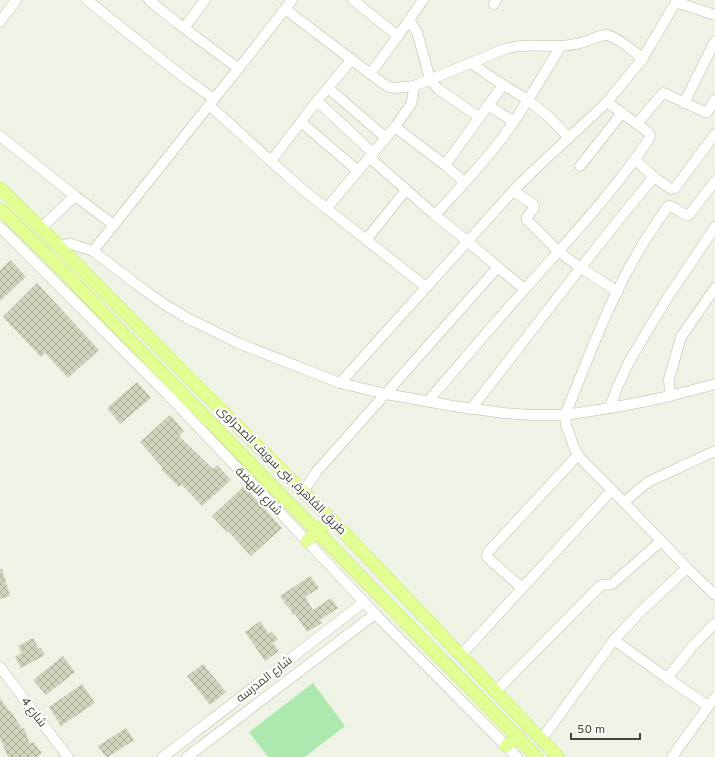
<svg xmlns="http://www.w3.org/2000/svg" width="715" height="757" font-family="Overpass,Cairo,sans-serif">
<style>
.pitch{fill:#ade8ae}
.building{fill:url(#building-cross-hatch)}
.lines{fill:none;stroke-linecap:round;stroke-linejoin:round}
.minor-casing{stroke:#b9bea8;stroke-width:11}
.major-casing{stroke:#c3e561;stroke-width:13}
.minor{stroke:#fff;stroke-width:10}
.major{stroke:#e1ff92;stroke-width:12}
.labels{text-anchor:middle;stroke-width:4;stroke-linejoin:round;paint-order:stroke}
.street-label{font-size:12px;fill:#434635;stroke:#fff}
</style>
<defs>
<pattern id="building-cross-hatch" width="8" height="8" patternUnits="userSpaceOnUse"><rect width="8" height="8" fill="#d0d5bb"/><path d="M0 0l8 8M0 8l8-8" fill="none" stroke="#aaaf99"/></pattern>
</defs>
<rect width="100%" height="100%" fill="#eff3e5"/>
<path class="pitch" d="M313,683L345,726L305,757H268L249,732Z"/>
<g class="building">
<path d="M11,260L26,277L0,301V270Z"/>
<path d="M37,283L99,350L68,378L45,353L41,357L3,317Z"/>
<path d="M137,382L151,398L120,424L107,408Z"/>
<path d="M170,415L184,431L179,436L213,469L217,465L231,480L202,506L181,484L179,487L161,469L163,468L140,442Z"/>
<path d="M244,486L282,528L251,556L228,531L227,532L212,516Z"/>
<path d="M0,569H2L10,596L0,599Z"/>
<path d="M310,576L319,588L305,597L313,610L331,598L338,608L320,620L322,623L307,632L295,614L294,615L288,606L287,607L280,596Z"/>
<path d="M260,621L269,634L272,632L278,639L273,643L279,651L265,661L245,632Z"/>
<path d="M33,638L39,649L41,648L45,655L21,668L15,657L22,653L18,646Z"/>
<path d="M63,656L75,672L46,695L33,680Z"/>
<path d="M203,664L226,692L210,705L187,676Z"/>
<path d="M82,684L95,703L61,726L49,707Z"/>
<path d="M0,698L10,712L11,711L22,729L24,728L30,744L33,742L42,753L37,757H8L0,738Z"/>
<path d="M126,728L134,740L108,757H106L98,746Z"/>
</g>
<g class="lines">
<defs>
<g id="minor">
<path d="M87,0L186,79L214,99"/>
<path d="M149,0L176,22L239,69"/>
<path d="M353,0L398,36"/>
<path d="M676,2L715,15"/>
<path d="M494,4L496,0"/>
<path d="M285,9L381,82L389,87L395,88L414,86L505,49C510,48 515,46 520,46C542,44 563,49 584,42C591,40 601,34 607,35C616,36 635,53 643,58"/>
<path d="M409,20L417,32L430,79L438,89L479,117"/>
<path d="M0,22L16,0"/>
<path d="M184,28L205,0"/>
<path d="M471,63L497,81L528,100L549,117L569,138"/>
<path d="M370,74L398,36L423,0"/>
<path d="M328,88L386,138"/>
<path d="M317,101L373,153"/>
<path d="M684,103L715,41"/>
<path d="M209,105L302,189L426,287"/>
<path d="M488,105L514,122"/>
<path d="M301,122L358,171"/>
<path d="M637,124L663,93L666,94L705,112H707L715,100"/>
<path d="M395,127L445,165L464,182"/>
<path d="M0,136L75,196"/>
<path d="M370,158L435,215L467,241L524,289"/>
<path d="M271,161L317,101L352,59"/>
<path d="M445,165L503,85"/>
<path d="M580,166L622,113"/>
<path d="M654,177L671,189L675,188L715,134"/>
<path d="M715,181L689,215C681,216 676,205 668,206C659,220 649,233 641,247C609,300 588,359 565,415L566,425L574,447L578,455L586,464L612,490L687,568L715,595"/>
<path d="M513,191L533,204L534,208L527,217V220L559,252L581,268L618,292"/>
<path d="M326,209L395,127L411,104L413,96L414,86"/>
<path d="M435,215C457,191 480,167 500,141C523,111 541,78 561,46"/>
<path d="M0,227L168,395L307,541L375,614L517,757"/>
<path d="M41,228L75,196L114,225"/>
<path d="M366,240L406,190"/>
<path d="M58,245L71,244L93,251L140,287L164,304L187,318L238,343L340,383L386,394L453,406L504,413L531,415H565L610,408L642,402L670,396L715,384"/>
<path d="M93,251L214,99L254,49L292,0"/>
<path d="M340,383L513,191C543,160 576,132 607,102"/>
<path d="M670,396L669,379L681,337L715,288"/>
<path d="M428,401C460,364 492,326 525,289C568,240 613,193 649,139L650,136L648,132L607,102L643,58L677,0"/>
<path d="M610,408L617,388L629,362L646,333L668,297L715,227"/>
<path d="M471,409C532,331 591,252 654,177L635,160"/>
<path d="M303,492L317,471L498,267"/>
<path d="M624,502L648,482L715,451"/>
<path d="M522,588L489,559L487,557L488,552L578,455"/>
<path d="M614,640L667,678L708,706"/>
<path d="M461,655L612,490"/>
<path d="M0,667L68,757"/>
<path d="M667,678L692,647L715,623"/>
<path d="M496,691L600,586C604,583 608,586 612,584L661,541"/>
<path d="M541,740L614,640L639,613L687,568"/>
<path d="M163,757L364,602"/>
<path d="M187,757L375,614"/>
<path d="M672,757L715,697"/>
</g>
<g id="major">
<path d="M0,188L58,245L190,379L331,519L558,757"/>
<path d="M0,209L46,254L537,757"/>
<path d="M307,541L331,519"/>
<path d="M506,746L518,736"/>
</g>
</defs>
<use href="#minor" class="minor-casing"/>
<use href="#major" class="major-casing"/>
<use href="#minor" class="minor"/>
<use href="#major" class="major"/>
</g>
<g class="labels">
<g class="street-label">
<text transform="translate(282 470) rotate(45)" y="4">طريق القاهرة, بنى سويف الصحراوى</text>
<text transform="translate(259 491) rotate(46)" y="4">شارع النهضة</text>
<text transform="translate(264 679) rotate(-38)" y="4">شارع المدرسه</text>
<text transform="translate(34 712) rotate(53)" y="4">شارع 4</text>
</g>
</g>
<path d="M571 733v6h69v-6" fill="none" stroke="#434635" stroke-width="2"/>
<text x="577" y="733" font-size="12" fill="#434635" stroke="#ffffff" stroke-width="3" paint-order="stroke">50 m</text>
</svg>
